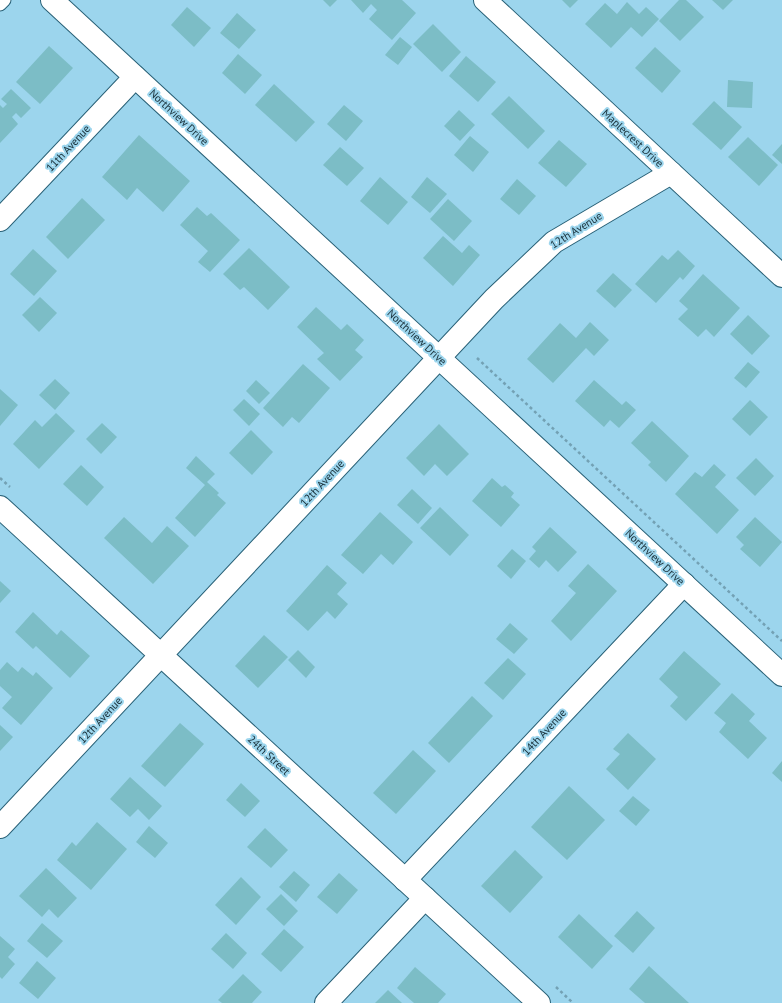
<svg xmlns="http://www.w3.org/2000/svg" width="782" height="1003" font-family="'PT Sans',sans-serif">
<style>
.building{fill:#7cbdc6}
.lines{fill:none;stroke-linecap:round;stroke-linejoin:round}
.service-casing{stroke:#296177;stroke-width:15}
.minor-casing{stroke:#296177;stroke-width:24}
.path{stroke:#73a1b4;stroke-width:2.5;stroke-dasharray:3 3;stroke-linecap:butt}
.service{stroke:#fff;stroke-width:13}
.minor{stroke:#fff;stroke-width:22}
.labels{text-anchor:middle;stroke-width:4;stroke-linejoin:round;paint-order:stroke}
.street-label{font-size:11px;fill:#172e37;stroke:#9cd5ed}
</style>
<rect width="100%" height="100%" fill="#9cd5ed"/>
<g class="building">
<path d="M323,0H337L330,7Z"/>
<path d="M351,0H402L416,13L392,40L369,19L377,10L371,4L363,13Z"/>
<path d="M562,0H578L570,8Z"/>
<path d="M679,0H686L704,17L680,41L659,21Z"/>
<path d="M712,0H733L723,10Z"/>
<path d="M627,2L639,14L646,7L659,19L642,37L631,27L611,48L585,24L605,3L617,14Z"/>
<path d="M187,7L211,28L194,47L171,25Z"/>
<path d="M237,13L256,30L239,49L220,33Z"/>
<path d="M433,24L461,52L442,72L413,44Z"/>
<path d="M400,37L412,47L398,65L385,55Z"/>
<path d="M49,46L73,68L40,104L16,82Z"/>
<path d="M655,47L681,71L662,93L635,68Z"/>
<path d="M238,54L262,75L245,94L222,73Z"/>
<path d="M466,56L496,82L478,102L449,76Z"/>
<path d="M728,80L753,82L752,108L727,107Z"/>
<path d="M274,84L315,122L296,142L255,105Z"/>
<path d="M11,89L31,108L21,118L16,113L12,117L18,124L0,143V105L3,108L7,104L1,99Z"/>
<path d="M509,96L545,131L528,149L491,114Z"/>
<path d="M714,101L742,127L721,150L692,124Z"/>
<path d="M344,105L363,121L346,141L327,124Z"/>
<path d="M459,110L475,125L460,141L444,126Z"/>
<path d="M139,135L190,181L163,212L137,188L127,200L102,177Z"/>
<path d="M470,136L489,152L473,172L454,155Z"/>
<path d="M748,137L778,165L759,186L728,157Z"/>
<path d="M559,140L587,164L566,187L538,163Z"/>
<path d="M782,144V164L772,155Z"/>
<path d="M340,147L364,168L347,186L323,165Z"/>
<path d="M380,177L408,202L388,225L360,201Z"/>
<path d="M427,177L447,194L430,213L411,197Z"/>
<path d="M517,179L536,196L519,215L500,199Z"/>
<path d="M82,198L105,220L68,259L46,237Z"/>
<path d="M448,199L472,221L454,241L430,219Z"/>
<path d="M197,207L207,216L211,213L240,240L210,272L198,262L208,251L180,225Z"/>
<path d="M443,236L462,253L469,245L480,255L453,286L423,258Z"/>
<path d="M249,248L290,287L268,310L244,287L240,290L223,274Z"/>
<path d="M33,249L57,271L34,296L10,274Z"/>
<path d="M678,250L695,266L683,280L680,277L656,303L635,284L662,255L668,260Z"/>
<path d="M613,273L632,290L615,308L596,291Z"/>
<path d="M703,274L740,308L714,337L706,329L698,337L678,319L688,309L679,301Z"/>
<path d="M40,297L57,313L39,332L22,315Z"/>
<path d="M316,307L341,330L347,324L364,340L355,350L363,357L340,381L317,359L324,353L297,327Z"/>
<path d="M748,315L770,336L752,355L730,334Z"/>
<path d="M590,322L609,340L594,356L586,348L553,383L527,359L560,323L576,338Z"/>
<path d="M748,362L760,372L746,388L734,378Z"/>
<path d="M303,364L330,388L299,423L292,417L283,427L263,408Z"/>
<path d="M55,379L70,393L55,410L39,395Z"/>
<path d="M256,380L270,393L259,404L246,391Z"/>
<path d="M594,380L622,405L626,401L636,410L619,428L610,420L604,427L575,401Z"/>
<path d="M0,389L18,405L0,426Z"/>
<path d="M244,399L260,414L249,426L233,410Z"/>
<path d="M750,400L768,417L750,436L732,419Z"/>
<path d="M56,413L75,431L39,469L13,444L35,420L42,427Z"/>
<path d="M652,421L689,456L666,482L648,465L651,462L631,443Z"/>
<path d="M102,423L117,437L101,454L86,439Z"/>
<path d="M439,424L469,454L447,476L435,464L424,476L406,458Z"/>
<path d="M251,430L273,452L252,475L229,453Z"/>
<path d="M196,456L215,474L207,482L219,493L217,495L226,503L195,537L175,518L205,485L186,468Z"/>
<path d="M756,458L774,476L755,496L736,478Z"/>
<path d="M714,464L726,475L715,487L739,510L717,534L675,494L695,472L702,477Z"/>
<path d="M81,465L104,487L87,506L63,484Z"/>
<path d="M492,478L502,487L505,485L514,493L511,497L520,505L501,527L472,501Z"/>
<path d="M412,489L432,508L418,524L397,505Z"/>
<path d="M440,507L469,535L450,556L420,528Z"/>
<path d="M380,512L413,542L393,565L381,554L363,574L341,555Z"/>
<path d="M124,517L152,543L167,526L189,546L153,584L104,538Z"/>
<path d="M755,517L782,542L760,567L740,549L744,545L736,537Z"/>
<path d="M550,527L577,552L558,572L546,560L539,568L529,559L536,551L532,547Z"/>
<path d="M512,549L526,561L511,579L497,566Z"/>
<path d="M588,564L617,591L571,641L551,621L576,593L568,586Z"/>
<path d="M327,565L347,583L337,594L348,604L335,619L327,611L308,631L286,611Z"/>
<path d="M0,581L11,591L0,603Z"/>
<path d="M33,612L57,635L61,630L90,656L70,678L36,646L33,649L15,632Z"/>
<path d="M510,623L528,639L514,654L496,639Z"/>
<path d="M264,635L288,657L258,688L235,666Z"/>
<path d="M298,650L315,667L306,678L288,660Z"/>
<path d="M684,651L721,684L686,721L670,706L678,697L659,679Z"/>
<path d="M508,658L526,674L503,700L484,683Z"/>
<path d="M7,662L18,672L22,667L33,676L36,672L53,688L21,725L2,708L12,697L0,686V670Z"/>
<path d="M732,693L755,714L749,721L767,738L748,759L719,732L726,723L714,713Z"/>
<path d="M472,696L493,716L449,763L428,743Z"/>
<path d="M180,723L204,744L165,787L141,766Z"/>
<path d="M0,725L13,737L0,751Z"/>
<path d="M628,733L656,759L628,790L606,769L620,754L613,749Z"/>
<path d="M413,750L436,771L396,814L373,793Z"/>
<path d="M782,761V782L772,773Z"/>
<path d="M130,777L162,806L149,820L138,809L130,817L110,799Z"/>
<path d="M241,783L260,801L245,817L226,800Z"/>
<path d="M569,786L605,820L567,860L531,827Z"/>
<path d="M633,796L650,810L636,826L619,811Z"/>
<path d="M97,822L127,849L91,890L57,860L72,842L76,846Z"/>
<path d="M149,826L168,843L155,858L136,842Z"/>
<path d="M265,828L288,850L271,868L247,847Z"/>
<path d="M515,850L543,877L510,913L481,886Z"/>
<path d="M46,868L77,898L58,918L49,909L42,917L19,896Z"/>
<path d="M294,871L310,885L296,902L279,887Z"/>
<path d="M339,873L358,890L337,914L317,897Z"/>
<path d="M241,877L261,897L236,925L215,905Z"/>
<path d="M281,894L298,911L284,926L266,909Z"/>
<path d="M637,911L655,928L633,953L614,936Z"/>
<path d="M579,914L613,946L592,969L558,937Z"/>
<path d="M42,923L63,941L47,958L27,941Z"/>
<path d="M284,929L304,947L281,972L261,954Z"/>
<path d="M226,933L247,953L233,969L211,949Z"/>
<path d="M0,936L15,949L8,957L15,964L2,979L0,977Z"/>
<path d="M37,961L56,978L38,999L19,983Z"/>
<path d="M649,966L689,1003H645L629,989Z"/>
<path d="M415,967L446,994L438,1003H414L397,988Z"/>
<path d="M243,974L262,992L252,1003H222L218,1000Z"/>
<path d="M388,990L402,1003H375Z"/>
</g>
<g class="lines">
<defs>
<path id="service" d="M0,4L4,0"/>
<g id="minor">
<path d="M52,0L782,675"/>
<path d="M485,0L782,276"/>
<path d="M0,220L135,77"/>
<path d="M0,507L539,1003"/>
<path d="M0,827L494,299L554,242L671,173"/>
<path d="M405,880L684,584"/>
<path d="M326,1003L425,898"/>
</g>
</defs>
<use href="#service" class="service-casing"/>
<use href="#minor" class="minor-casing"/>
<g class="path">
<path d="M477,358L782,641"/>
<path d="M0,478L10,487"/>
<path d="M556,987L573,1003"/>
</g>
<use href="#service" class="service"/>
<use href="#minor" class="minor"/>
</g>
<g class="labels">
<g class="street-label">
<text transform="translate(179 117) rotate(43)" y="4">Northview Drive</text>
<text transform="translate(633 138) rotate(43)" y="4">Maplecrest Drive</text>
<text transform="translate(68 148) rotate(-47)" y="4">11th Avenue</text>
<text transform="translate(576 230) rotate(-32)" y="4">12th Avenue</text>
<text transform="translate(417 337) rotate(43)" y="4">Northview Drive</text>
<text transform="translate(322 483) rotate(-47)" y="4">12th Avenue</text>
<text transform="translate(655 557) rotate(43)" y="4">Northview Drive</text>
<text transform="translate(100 720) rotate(-47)" y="4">12th Avenue</text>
<text transform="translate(544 732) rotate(-47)" y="4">14th Avenue</text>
<text transform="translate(269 755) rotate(43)" y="4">24th Street</text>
</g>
</g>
</svg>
